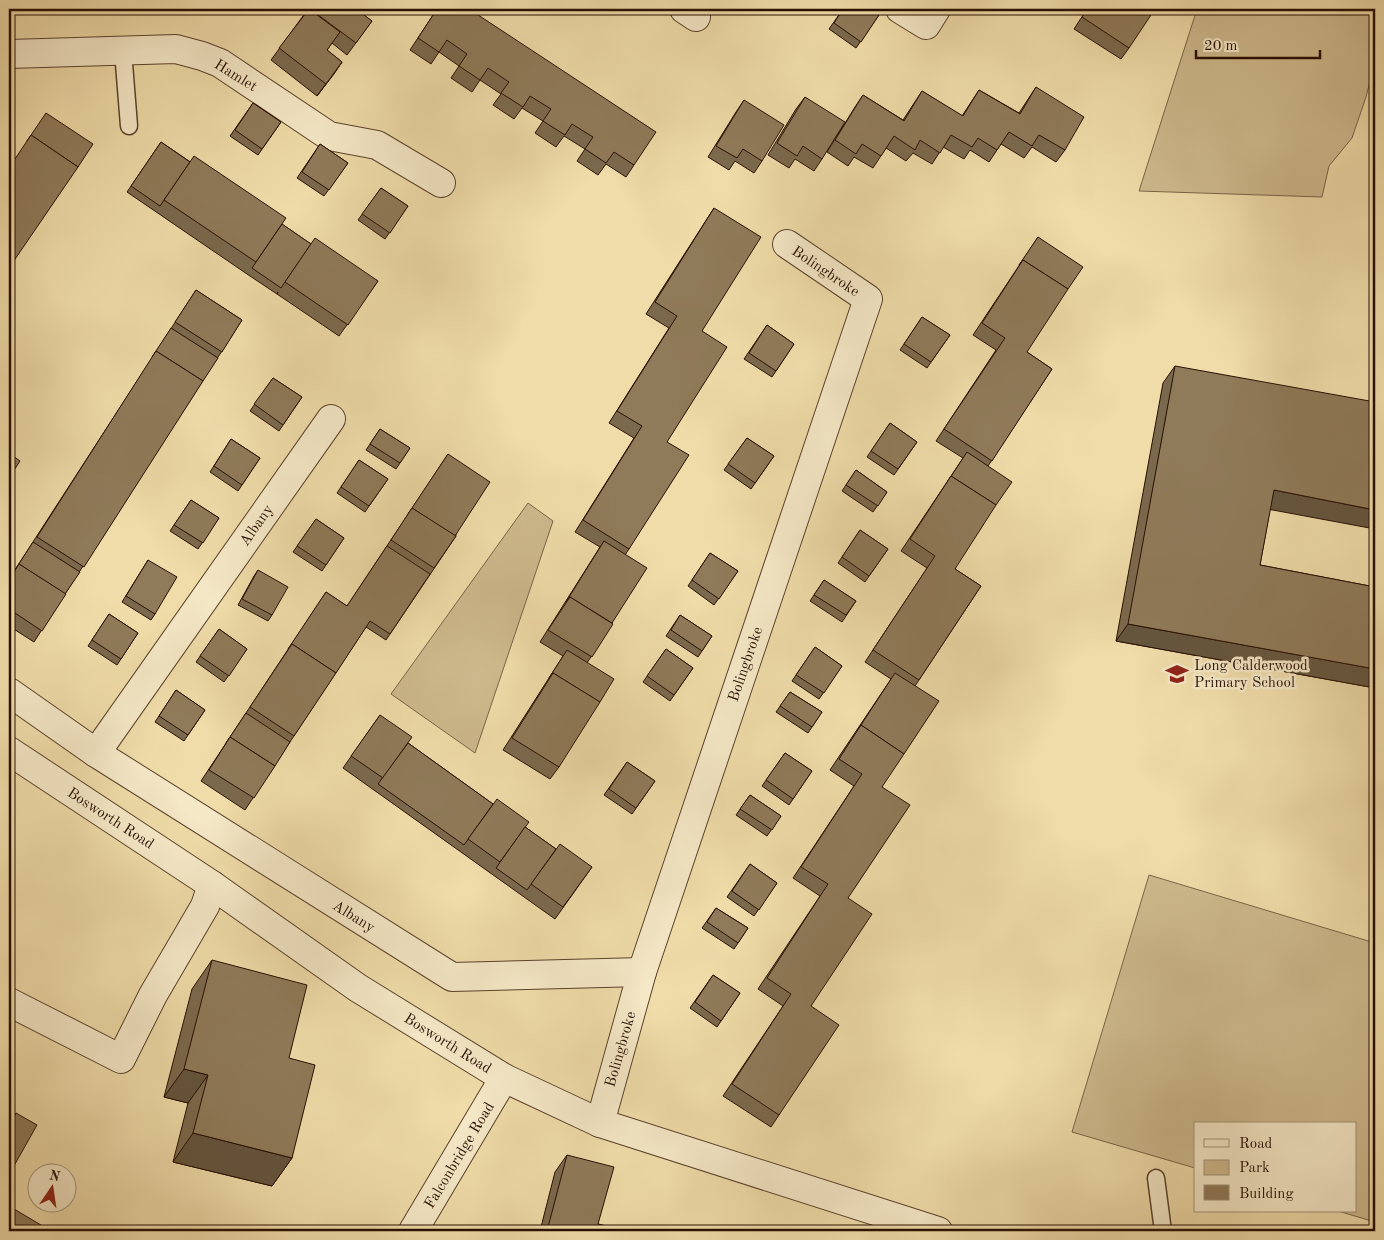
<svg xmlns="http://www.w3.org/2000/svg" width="1384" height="1240" font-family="'Old Standard TT',serif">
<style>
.green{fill:#cdb98d;stroke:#7a6448}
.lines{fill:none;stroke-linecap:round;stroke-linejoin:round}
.service-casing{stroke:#5a422c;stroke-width:19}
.minor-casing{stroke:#5a422c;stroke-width:30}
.service{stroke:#f5e8c7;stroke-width:16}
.minor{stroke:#f5e8c7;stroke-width:28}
.wall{fill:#7b694d;stroke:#280f02}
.shaded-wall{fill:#64553e;stroke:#280f02}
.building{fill:#8f7a59;stroke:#280f02}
.labels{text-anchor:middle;stroke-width:5;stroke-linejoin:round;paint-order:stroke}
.street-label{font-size:15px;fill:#280f02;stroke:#f5e8c7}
.poi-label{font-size:15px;fill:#280f02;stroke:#f5e8c7;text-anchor:start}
</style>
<rect width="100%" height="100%" fill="#efdca9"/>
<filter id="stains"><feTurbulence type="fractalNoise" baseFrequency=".004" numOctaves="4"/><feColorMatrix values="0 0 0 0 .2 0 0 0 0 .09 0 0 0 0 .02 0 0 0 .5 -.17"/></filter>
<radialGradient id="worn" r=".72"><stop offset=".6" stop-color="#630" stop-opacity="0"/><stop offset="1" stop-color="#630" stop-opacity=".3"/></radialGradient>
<g class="green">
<path d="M1197,9H1375V37L1370,45L1371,77L1366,97L1352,138L1329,166L1322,197L1139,191Z"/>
<path d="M528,503L553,521L475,753L391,694Z"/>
<path d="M1149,875L1375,943V1222L1338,1211H1355V1124H1195V1168L1072,1132Z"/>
</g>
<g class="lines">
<defs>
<g id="service">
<path d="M123,51L129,126"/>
<path d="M1156,1178L1163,1231"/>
</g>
<g id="minor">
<path d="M684,9L696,17"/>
<path d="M900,9L926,25L936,9"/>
<path d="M9,54L176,49L202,56L220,63L329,136L377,145L441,183"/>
<path d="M9,692L96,753L452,977L642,972"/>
<path d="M9,751L212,885L358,988L504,1078L600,1123L938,1231"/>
<path d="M96,753L331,419"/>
<path d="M9,1002L121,1059L153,995L205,906L212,885"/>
<path d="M600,1123L642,972L868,299L787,244"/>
<path d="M413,1231L504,1078"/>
</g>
</defs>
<use href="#service" class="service-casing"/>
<use href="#minor" class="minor-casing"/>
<use href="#service" class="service"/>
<use href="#minor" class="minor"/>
</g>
<g class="wall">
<path d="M308,9H357V10L372,21L347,55L332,43L327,50L342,62L317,96L271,60Z"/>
<path d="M369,9H379L376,13Z"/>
<path d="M437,9L634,165L626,177L606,164L598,175L577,161L585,149L564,136L556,147L535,133L543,121L522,108L514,119L493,105L501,94L480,80L472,92L451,78L459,66L439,52L431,64L410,50Z"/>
<path d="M843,9L879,15L856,48L829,29Z"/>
<path d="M1087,9L1129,48L1121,59L1074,29Z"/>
<path d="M1036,87L1065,150L1056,162L1032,147L1024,158L1001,144L989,162L970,150L964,159L943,147L932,164L913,153L906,161L886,148L873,168L854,157L848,166L827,152L855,107L863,95L903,120L922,91L962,116L979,90L1019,113Z"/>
<path d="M805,97L822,159L814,171L795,159L789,168L768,155L796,109Z"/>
<path d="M744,100L762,161L754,173L735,161L729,170L708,157L736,112Z"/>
<path d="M253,103L281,122L258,155L230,136Z"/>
<path d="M161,142L311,244L378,281L339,336L277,294L278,292L277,294L247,274L127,192Z"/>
<path d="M320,144L348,163L324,196L297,178Z"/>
<path d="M381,188L408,206L385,239L358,220Z"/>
<path d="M714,208L702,331L667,442L629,549L625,555L612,623L587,663L559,767L550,779L503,750L563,656L540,642L600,547L575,532L634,438L609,423L669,328L646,314Z"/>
<path d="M1038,237L1027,352L1052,369L988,466L955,569L981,586L915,686L882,787L848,898L811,1006L779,1115L771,1127L723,1096L783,1006L758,989L820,896L793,878L854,786L830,770L891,679L865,662L927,568L901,551L963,458L936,441L996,350L973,335Z"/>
<path d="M196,290L242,320L34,642L9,626V579Z"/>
<path d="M922,317L950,335L927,368L900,350Z"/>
<path d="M767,325L794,344L772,377L744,359Z"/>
<path d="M1175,366L1270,509L1260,565L1375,587V688L1116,641L1163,383Z"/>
<path d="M273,378L302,397L279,431L250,411Z"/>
<path d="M890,423L917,442L894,475L867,457Z"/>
<path d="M380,429L410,448L396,469L366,450Z"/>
<path d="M747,438L774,456L751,489L724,470Z"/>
<path d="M231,439L260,458L238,491L210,472Z"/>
<path d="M448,454L456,536L386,640L366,627L245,810L201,781L326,592L347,606Z"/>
<path d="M359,460L388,479L365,512L337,493Z"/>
<path d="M856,470L887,492L873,512L842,491Z"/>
<path d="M191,500L219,518L198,549L170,531Z"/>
<path d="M316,519L344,538L322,571L293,552Z"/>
<path d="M860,530L888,549L865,582L838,563Z"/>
<path d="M710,553L738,571L714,605L688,586Z"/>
<path d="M148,560L155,614L151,620L122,602Z"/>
<path d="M258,570L272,615L268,621L238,605L254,576Z"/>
<path d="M824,580L856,601L842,622L810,601Z"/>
<path d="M109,614L138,633L117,665L88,646Z"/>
<path d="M680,615L712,636L698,657L666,636Z"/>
<path d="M219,629L247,649L224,682L196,662Z"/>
<path d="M815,647L842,666L819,699L792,681Z"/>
<path d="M666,649L693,668L670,701L643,682Z"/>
<path d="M176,690L205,710L184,741L155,722Z"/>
<path d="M790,692L822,712L808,733L776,712Z"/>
<path d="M380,715L408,743L525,827L556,849L592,867L555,919L343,768Z"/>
<path d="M785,753L812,771L789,805L762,786Z"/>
<path d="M627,762L655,781L632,814L604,795Z"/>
<path d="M750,795L781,816L767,836L736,815Z"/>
<path d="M750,864L777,883L754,916L727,897Z"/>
<path d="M716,908L748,928L734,949L702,928Z"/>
<path d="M212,960L289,1058L292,1158L272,1186L173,1162L188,1103L164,1097L192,989Z"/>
<path d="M713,975L740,993L717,1027L690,1008Z"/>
<path d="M16,1113L15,1164L11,1170L9,1169V1124Z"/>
<path d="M567,1155L598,1224L625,1231H540L555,1172Z"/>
</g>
<g class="shaded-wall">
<path d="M342,62L334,74L317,96L326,84Z"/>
<path d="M1274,490L1375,510V529L1262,508Z"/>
<path d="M1128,624L1375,669V688L1116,641Z"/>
<path d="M184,1069L208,1075L188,1103L164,1097Z"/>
<path d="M193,1133L292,1158L272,1186L173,1162Z"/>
</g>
<g class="building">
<path d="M309,9L340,32L327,50L342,62L326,84L279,48Z"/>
<path d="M310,9H357H356L372,21L356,43Z"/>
<path d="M437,9H469L656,132L634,165L614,152L606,163L585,149L593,137L572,124L565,135L543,121L551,109L530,96L523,107L501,93L509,82L488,68L480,80L459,66L467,54L447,40L439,52L418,38Z"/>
<path d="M843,9H870L879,15L861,42L834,23Z"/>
<path d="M1088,9H1155L1129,48L1082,17Z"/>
<path d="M1036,87L1084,117L1065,150L1039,135L1032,146L1009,132L997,150L978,138L972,147L951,135L940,153L920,140L915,150L894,136L881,156L862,144L856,154L835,140L863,95L904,121L922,91L963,116L979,90L1020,114Z"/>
<path d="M805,97L845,122L822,159L803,146L797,156L777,143Z"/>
<path d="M744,100L784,125L762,161L743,149L737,158L716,146Z"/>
<path d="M253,103L281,122L262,149L235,130Z"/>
<path d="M46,113L93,144L78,167L31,135L27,141Z"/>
<path d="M31,135L78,167L9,268V168Z"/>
<path d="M161,142L190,162L160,206L131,186Z"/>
<path d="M320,144L348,163L329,190L302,172Z"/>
<path d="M194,156L286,218L256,262L164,200Z"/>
<path d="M381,188L408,206L390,233L362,214Z"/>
<path d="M714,208L761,237L702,331L727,347L667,442L689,455L629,549L583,520L642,426L617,411L677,316L655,302Z"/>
<path d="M282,224L311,244L281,288L252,268Z"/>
<path d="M1038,237L1083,267L1068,289L1023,260L1019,265Z"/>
<path d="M315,238L378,281L348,325L285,282Z"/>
<path d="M1023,260L1068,289L1027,352L1052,369L992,461L944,429L1005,338L982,323Z"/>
<path d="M196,290L242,320L222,352L175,322Z"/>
<path d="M922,317L950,335L931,362L904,344Z"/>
<path d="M767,325L794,344L776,371L749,353Z"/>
<path d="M171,328L218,358L203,381L156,351L152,357Z"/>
<path d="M156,351L203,381L84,567L37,537Z"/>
<path d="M1175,366L1375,402V510L1274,490L1260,565L1375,587V669L1128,624Z"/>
<path d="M273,378L302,397L283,425L254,404Z"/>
<path d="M890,423L917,442L898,469L871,451Z"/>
<path d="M380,429L410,448L400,463L370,444Z"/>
<path d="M747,438L774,456L755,483L728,464Z"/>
<path d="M231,439L260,458L242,485L214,466Z"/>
<path d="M967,452L1012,482L996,505L951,476L948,481Z"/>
<path d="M9,453L20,461L9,478Z"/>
<path d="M448,454L490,482L455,536L412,508L408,514Z"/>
<path d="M359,460L388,479L369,506L341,487Z"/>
<path d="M856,470L887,492L878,506L846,485Z"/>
<path d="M951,476L996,505L955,569L981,586L919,680L873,650L935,556L910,539Z"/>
<path d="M191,500L219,518L203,543L174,525Z"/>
<path d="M412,508L456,536L434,568L391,540Z"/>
<path d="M316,519L344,538L326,565L297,546Z"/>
<path d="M860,530L888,549L869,576L842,557Z"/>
<path d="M604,541L647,568L612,623L570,597L566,602Z"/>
<path d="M33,542L80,572L65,594L19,564L15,570Z"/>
<path d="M387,546L430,574L390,634L370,621L336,673L292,644L288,649L326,592L347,606Z"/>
<path d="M710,553L738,571L719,599L692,580Z"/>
<path d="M148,560L177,577L155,614L126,596Z"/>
<path d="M19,564L66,594L42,631L9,609V580Z"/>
<path d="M258,570L288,587L272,615L242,599Z"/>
<path d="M824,580L856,601L846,615L814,595Z"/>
<path d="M570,597L613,624L592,657L548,630Z"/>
<path d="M109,614L138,633L121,659L92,640Z"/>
<path d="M680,615L712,636L702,651L671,630Z"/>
<path d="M219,629L247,649L229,676L200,656Z"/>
<path d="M292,644L336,673L294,736L250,707Z"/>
<path d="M815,647L842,666L824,693L796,675Z"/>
<path d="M666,649L693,668L674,695L647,676Z"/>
<path d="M567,650L614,679L600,702L553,673L549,678Z"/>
<path d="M553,673L600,702L559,767L512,738Z"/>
<path d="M895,673L939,701L904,754L861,725L857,731Z"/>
<path d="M176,690L205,710L188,735L159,716Z"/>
<path d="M790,692L822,712L812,727L780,706Z"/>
<path d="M246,713L290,742L275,766L230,737L226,743Z"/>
<path d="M380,715L412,737L383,778L351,756Z"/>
<path d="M861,725L904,754L882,787L910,805L848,898L872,914L811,1006L839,1025L779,1115L732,1084L791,994L767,978L828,884L801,867L862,774L839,759Z"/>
<path d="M230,737L275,766L254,798L209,770Z"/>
<path d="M408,743L493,804L464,845L378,784Z"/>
<path d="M785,753L812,771L793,799L766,780Z"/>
<path d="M627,762L655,781L636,808L609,789Z"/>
<path d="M750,795L781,816L772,830L740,809Z"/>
<path d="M497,799L529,822L500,862L468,839Z"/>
<path d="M525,827L556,849L527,890L496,868Z"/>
<path d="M560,844L592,867L563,907L531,884Z"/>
<path d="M750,864L777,883L759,910L732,891Z"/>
<path d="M716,908L748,928L738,943L707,922Z"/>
<path d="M212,960L307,985L289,1058L315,1065L292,1158L193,1133L208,1075L184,1069Z"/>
<path d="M713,975L740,993L721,1021L695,1002Z"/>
<path d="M16,1113L37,1125L15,1164L9,1160V1126Z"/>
<path d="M567,1155L614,1167L598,1224L625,1231H547Z"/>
<path d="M9,1206L51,1231H9Z"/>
<path d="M519,1229L529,1231H518Z"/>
</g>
<defs>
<symbol id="school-bare" viewBox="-9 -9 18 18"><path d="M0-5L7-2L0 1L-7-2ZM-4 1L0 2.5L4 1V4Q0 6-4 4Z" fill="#8f2418" stroke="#f5e8c7" stroke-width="2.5" paint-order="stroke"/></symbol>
</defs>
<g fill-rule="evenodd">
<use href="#school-bare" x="1161" y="658" width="32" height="32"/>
</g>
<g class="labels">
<g class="street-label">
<text transform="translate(236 75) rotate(32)" y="5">Hamlet</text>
<text transform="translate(826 271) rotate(34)" y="5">Bolingbroke</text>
<text transform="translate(256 525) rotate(-55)" y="5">Albany</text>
<text transform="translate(745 664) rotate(-71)" y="5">Bolingbroke</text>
<text transform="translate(111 818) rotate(33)" y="5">Bosworth Road</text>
<text transform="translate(354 916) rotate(32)" y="5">Albany</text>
<text transform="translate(448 1043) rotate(32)" y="5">Bosworth Road</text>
<text transform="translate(620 1049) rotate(-74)" y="5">Bolingbroke</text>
<text transform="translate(459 1155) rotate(-59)" y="5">Falconbridge Road</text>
</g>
<g class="poi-label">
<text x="1194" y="670">Long Calderwood<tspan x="1194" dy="17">Primary School</tspan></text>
</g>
</g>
<rect width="1384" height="1240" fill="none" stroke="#efdca9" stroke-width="30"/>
<rect x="10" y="10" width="1364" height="1220" fill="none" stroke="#280f02" stroke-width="2.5"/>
<rect x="15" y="15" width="1354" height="1210" fill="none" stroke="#280f02"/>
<rect x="1194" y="1122" width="162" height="90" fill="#f5e8c7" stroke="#a39178"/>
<rect x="1204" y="1139" width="25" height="8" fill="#f5e8c7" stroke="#a39178"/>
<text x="1239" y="1148" font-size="15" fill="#280f02">Road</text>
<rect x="1204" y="1160" width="25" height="15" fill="#cdb98d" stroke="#a39178"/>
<text x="1239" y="1172" font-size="15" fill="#280f02">Park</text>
<rect x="1204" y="1185" width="25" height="15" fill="#8f7a59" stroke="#a39178"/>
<text x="1239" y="1198" font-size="15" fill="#280f02">Building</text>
<g transform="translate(52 1188) rotate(13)"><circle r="24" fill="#f5e8c7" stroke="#a39178"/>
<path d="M0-4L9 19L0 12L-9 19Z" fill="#8f2418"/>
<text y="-8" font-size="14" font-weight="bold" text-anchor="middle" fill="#280f02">N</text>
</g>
<path d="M1196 50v8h124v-8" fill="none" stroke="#280f02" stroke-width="2.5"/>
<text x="1204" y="50" font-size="15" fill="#280f02" stroke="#f5e8c7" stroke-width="4" paint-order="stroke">20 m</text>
<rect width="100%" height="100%" filter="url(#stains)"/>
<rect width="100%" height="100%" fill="url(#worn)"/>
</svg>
